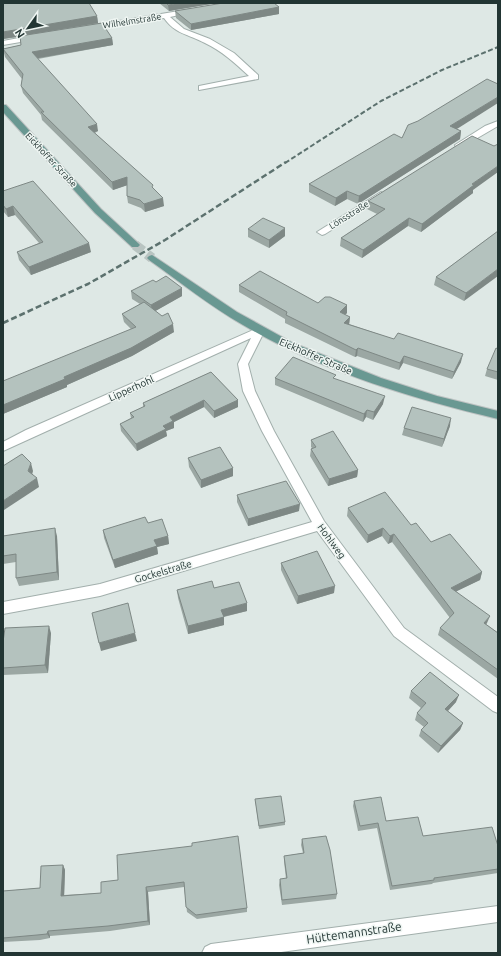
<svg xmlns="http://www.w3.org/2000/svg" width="501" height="956" font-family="Ubuntu,sans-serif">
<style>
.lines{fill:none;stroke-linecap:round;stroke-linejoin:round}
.major-tunnel{stroke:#b8c4c1;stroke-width:10;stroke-dasharray:10 5;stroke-linecap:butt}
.minor-casing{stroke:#a2afac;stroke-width:2}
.major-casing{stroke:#bdc2c2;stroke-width:2}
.minor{fill:#fff;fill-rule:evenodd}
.major{fill:#699892;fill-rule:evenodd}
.rail-far1{stroke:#5c716e;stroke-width:2;stroke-dasharray:5 2.5;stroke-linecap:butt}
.rail{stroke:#5c716e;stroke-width:2.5;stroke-dasharray:6 3;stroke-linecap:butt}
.wall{fill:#9ba7a3}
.shaded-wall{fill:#7e8885}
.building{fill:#b4c2be;stroke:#7e8885}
.labels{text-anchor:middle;stroke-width:3;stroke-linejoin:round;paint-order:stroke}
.far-street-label{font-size:9px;fill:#223533;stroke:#eef5f2}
.street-label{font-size:10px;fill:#223533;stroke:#eef5f2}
.near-street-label{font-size:12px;fill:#223533;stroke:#eef5f2}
</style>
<rect width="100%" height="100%" fill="#dee8e5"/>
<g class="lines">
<path class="major-tunnel" d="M135,245L152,258"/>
<defs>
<g id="minor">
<path d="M191,9L193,10V12L170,17L184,29L210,39L234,53L258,75V79L199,90V86L249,76C235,63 222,51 205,43C188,34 175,34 164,18L89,30L85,28L89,26Z"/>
<path d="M35,35L39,37L38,39L3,45V41Z"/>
<path d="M498,121V126L462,147H456L455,145L485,126Z"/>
<path d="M381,192L385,195L384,197L325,234L322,235L317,232Z"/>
<path d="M260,327L265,330L248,364L255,391L274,431L324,521L404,628L498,697V713L493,711L394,636L317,531L100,596L3,614V602L100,584L312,522L262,431L243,391L238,364L251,338L3,451V442L26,430Z"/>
<path d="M498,906V922L274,953H202L205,947L211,944Z"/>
</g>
<g id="major">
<path d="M3,105H6L101,209L138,243L140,245L138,247H132L95,213L3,112Z"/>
<path d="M152,255L237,312L293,343L381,378L437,396L498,411V419C410,398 321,371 243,325C210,306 180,282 149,260L147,258L149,256Z"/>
</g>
</defs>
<use href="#minor" class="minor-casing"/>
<use href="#major" class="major-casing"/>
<use href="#minor" class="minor"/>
<use href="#major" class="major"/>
<path class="rail-far1" d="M285,163L381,101L442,70L498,47"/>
<path class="rail" d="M3,323L88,284L165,240L286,162"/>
</g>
<g class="wall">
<path d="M3,3L97,16L98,23L112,38L113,45L38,59L98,131L95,133L153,188L164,206L145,212L141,208L128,203L127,196V185L113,190L42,120L41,115L23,93L21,86L22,79L5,57L3,49L21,45L20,37L3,39Z"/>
<path d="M159,3H217L169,11Z"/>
<path d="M279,7V14L191,30L176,18L175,11Z"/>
<path d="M457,129L461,131L460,139L358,204L347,199L335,206L309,192V184L402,138Z"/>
<path d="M473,190V193L421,232L408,226L362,258L340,246L341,238L377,214L367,209L368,201Z"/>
<path d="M3,191L91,252L31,275L19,260L17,252L39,243L15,215L8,217L3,211Z"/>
<path d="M248,229L285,236L269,248L248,237Z"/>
<path d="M498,231L464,301L434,285L436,277Z"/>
<path d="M156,282L182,296L155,311L174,332L132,356L67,385V387L3,414L131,329L124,322L122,314L140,304L132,299L131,291Z"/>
<path d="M239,285L318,303L347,313L345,315L350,317L349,324L461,362L452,379L403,363L399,370L357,356L355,357L285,323V319L239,292Z"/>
<path d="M498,349V380L485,376L487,369Z"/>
<path d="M211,372L238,400V407L214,418L204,407L174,422V428L166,431L167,436L137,451L121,431L120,424L131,418L130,413L143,407V403Z"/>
<path d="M275,378L335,379L383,404L373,420L366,417L363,422L275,385Z"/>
<path d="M450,426L442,447L402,435L404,428Z"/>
<path d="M311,440L358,470L357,477L328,486L310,456L311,449L312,448L311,447Z"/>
<path d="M188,458L233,476L201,488L189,467Z"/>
<path d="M237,495L299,511L248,526L237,502Z"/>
<path d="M348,508L411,525L431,542L482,572L480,580L456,591L487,623L486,624L498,633V679L438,635L440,628L450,618L392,542L388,544L382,536L367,543L347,516Z"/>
<path d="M148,523L168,536L169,544L157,547L158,554L115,568L104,538L103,530Z"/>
<path d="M3,534L4,536H57L59,580L19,586L16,578V562L3,564Z"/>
<path d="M281,563L334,593L297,604L281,570Z"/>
<path d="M214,588L247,611L224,617V625L188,634L178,598L177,590Z"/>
<path d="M51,633L48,673L3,675V642Z"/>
<path d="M411,691L456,702L448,711L463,723L460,730L438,753L419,736L421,730L424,727L415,720L417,713L421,708L409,698Z"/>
<path d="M255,799L285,822V825L259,829Z"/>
<path d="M354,801L386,821L423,836L498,846V873L433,883L432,884L390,890L377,828L358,831L353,806Z"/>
<path d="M302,839L337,894L336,899L282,905L279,885L280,879H286L284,861V856L303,853L301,845Z"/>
<path d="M192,846L247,908V912L197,919L187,912L184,887L148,892L150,925L110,931L50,936V938L40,940L3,942V891L40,888L63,865L65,870L64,895L101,893L118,880Z"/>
</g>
<g class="shaded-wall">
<path d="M181,3H217L169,11L168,5Z"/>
<path d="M279,7V14L191,30V24Z"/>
<path d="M97,16L98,23L3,39V32Z"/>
<path d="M112,38L113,45L33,59L32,52Z"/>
<path d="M498,97V103L449,134L450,126Z"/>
<path d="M97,124L98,131L89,134L88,127Z"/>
<path d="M461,131L460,139L358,204L359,196Z"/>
<path d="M498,166V172L473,190V193L421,232L422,224L472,184Z"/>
<path d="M127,177L128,185L113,190L112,182Z"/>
<path d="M347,191V199L335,206L336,198Z"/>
<path d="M163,198L164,206L145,212L144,204Z"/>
<path d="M13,206L15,215L8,217L6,209Z"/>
<path d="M409,218L408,226L362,258L363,250Z"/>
<path d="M285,228V236L269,248V240Z"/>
<path d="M89,243L91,252L31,275L29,267Z"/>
<path d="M498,269V276L464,301L466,293Z"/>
<path d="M182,288V296L152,313L151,305Z"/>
<path d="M347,305V313L339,320L340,312Z"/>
<path d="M350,317L349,325L344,323Z"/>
<path d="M173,324L174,332L132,356L67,385V387L3,414V405L64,377Z"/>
<path d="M358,348L357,356L355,357L356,350Z"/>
<path d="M463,354L461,362L452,379L454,372Z"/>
<path d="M404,356L403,363L399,370L400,363Z"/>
<path d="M385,396L383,404L373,420L374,412Z"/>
<path d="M204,400V407L174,422V428L166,431L167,436L137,451L136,444L163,426L170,417Z"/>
<path d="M238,400V407L214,418V411Z"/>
<path d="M367,410L366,417L363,422L364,414Z"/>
<path d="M451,418L450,426L442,447L444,439Z"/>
<path d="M31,463L33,471L31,479L28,471Z"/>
<path d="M233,468V476L201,488V480Z"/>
<path d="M358,470L357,477L328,486L329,479Z"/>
<path d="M37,478L39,487L4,510L3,506V501Z"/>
<path d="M300,504L299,511L248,526V519Z"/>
<path d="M55,528L57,536L59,580L57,572Z"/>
<path d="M383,528L382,536L367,543L368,535Z"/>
<path d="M394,534L392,542L388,544L390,536Z"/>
<path d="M168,536L169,544L157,547L158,554L115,568L113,560L154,540Z"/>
<path d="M482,572L480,580L449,595L451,588Z"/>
<path d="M335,586L334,593L297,604L298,596Z"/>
<path d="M247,603V611L222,617L221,610Z"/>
<path d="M490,616L487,623L481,630L484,623Z"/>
<path d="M224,617V625L188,634V626Z"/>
<path d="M49,626L51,633L48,673L45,665Z"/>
<path d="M135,633L137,641L101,651L99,643Z"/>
<path d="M459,695L456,702L443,716L445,709Z"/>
<path d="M463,723L460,730L438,753L441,746Z"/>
<path d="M63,865L65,870L64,900L61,896Z"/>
<path d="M146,887L148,892L150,925L148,921Z"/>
<path d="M48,931L50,936V938L47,934Z"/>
</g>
<g class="building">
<path d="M3,3H89L97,16L3,32Z"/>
<path d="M166,3H181L168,5Z"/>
<path d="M223,3H274L279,7L191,24L175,11Z"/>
<path d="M102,23L112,38L32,52L97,124L88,127L153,185L152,187L163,198L144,204L140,200L127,196V177L112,182L41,112H44L21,86L23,74L3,49L21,45L20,36Z"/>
<path d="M487,79L498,84V97L450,126L461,131L359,196L347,191L336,198L309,184L394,134L402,138L408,125L418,121Z"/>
<path d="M472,136L494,146L498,144V166L472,184L474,185L422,224L409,218L363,250L341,238L385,209L368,201Z"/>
<path d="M33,181L89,243L29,267L17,252L43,242L13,206L6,209L3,205V191Z"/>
<path d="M263,218L285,228L269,240L248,229Z"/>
<path d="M498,231V269L466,293L436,277Z"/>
<path d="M260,271L318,303L325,297H330L347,305L340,312L350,317L344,323L394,339L398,333L463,354L454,372L404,356L400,363L358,348L356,350L286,315L287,312L239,285Z"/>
<path d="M166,276L182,288L151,305L131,291L153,280L156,282Z"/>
<path d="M144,302L162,316L168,313L173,324L131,348L64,377L65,379L3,405V381L136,327L122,314Z"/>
<path d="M496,348L498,349V372L487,369Z"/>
<path d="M293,357L336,375L333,378L385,396L374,412L367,410L364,414L275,378Z"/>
<path d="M211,372L238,400L214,411L204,400L170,417L173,421L163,426L166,429L136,444L120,424L134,417L130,413L145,406L143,403Z"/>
<path d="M412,407L451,418L444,439L404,428Z"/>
<path d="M333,431L358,470L329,479L311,449L316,447L311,440Z"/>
<path d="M220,447L233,468L201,480L188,458Z"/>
<path d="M22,454L31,463L28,471L37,478L3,501V466Z"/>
<path d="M286,481L300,504L248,519L237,495Z"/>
<path d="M385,492L411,525L416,523L431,542L450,534L482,572L451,588L490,616L484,623L498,633V670L440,628L454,613L394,534L390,536L383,528L368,535L348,508Z"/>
<path d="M145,517L148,523L162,519L168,536L154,540L157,546L113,560L103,530Z"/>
<path d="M55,528L57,572L16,578V554L3,556V536Z"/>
<path d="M317,551L335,586L298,596L281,563Z"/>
<path d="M212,581L214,588L239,582L247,603L221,610L224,617L188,626L177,590Z"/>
<path d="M128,603L135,633L99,643L92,613Z"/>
<path d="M49,626L45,665L3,668V642L5,628Z"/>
<path d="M430,672L459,695L445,709L463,723L441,746L421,730L428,723L417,713L426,703L411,691Z"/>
<path d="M281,796L285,822L259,826L255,799Z"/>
<path d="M381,797L386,821L418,817L423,836L492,827L498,846V869L434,878V880L392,886L378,823L360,826L354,801Z"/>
<path d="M238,836L247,908L196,915L186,907L184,882L146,887L148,921L108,926L48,931L47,934L37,935L3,938V891L40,888L41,866L63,865L61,896L101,893V882L118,880L117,855L192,846V843Z"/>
<path d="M326,836L330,850L337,894L282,900L280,879L287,878L284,856L304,853L302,839Z"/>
</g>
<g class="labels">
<g class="far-street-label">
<text transform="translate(132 21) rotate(-9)" y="3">Wilhelmstraße</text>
<text transform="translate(51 160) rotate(47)" y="3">Eickhoffer Straße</text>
<text transform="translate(349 215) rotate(-32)" y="3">Lönsstraße</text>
</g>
<g class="street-label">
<text transform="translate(316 356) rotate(23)" y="4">Eickhoffer Straße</text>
<text transform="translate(131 388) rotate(-24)" y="4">Lipperhohl</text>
<text transform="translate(332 541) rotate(54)" y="4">Hohlweg</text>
<text transform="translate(163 571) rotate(-16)" y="4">Gockelstraße</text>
</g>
<g class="near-street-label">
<text transform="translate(354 933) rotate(-8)" y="4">Hüttemannstraße</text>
</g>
</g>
<rect width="501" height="956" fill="none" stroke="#223533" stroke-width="8"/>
<g transform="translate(28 28) rotate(237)" stroke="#eef5f2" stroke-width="3" paint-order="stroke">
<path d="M0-3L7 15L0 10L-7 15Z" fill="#223533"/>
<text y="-6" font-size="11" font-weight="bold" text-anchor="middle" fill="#223533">N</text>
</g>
</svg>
